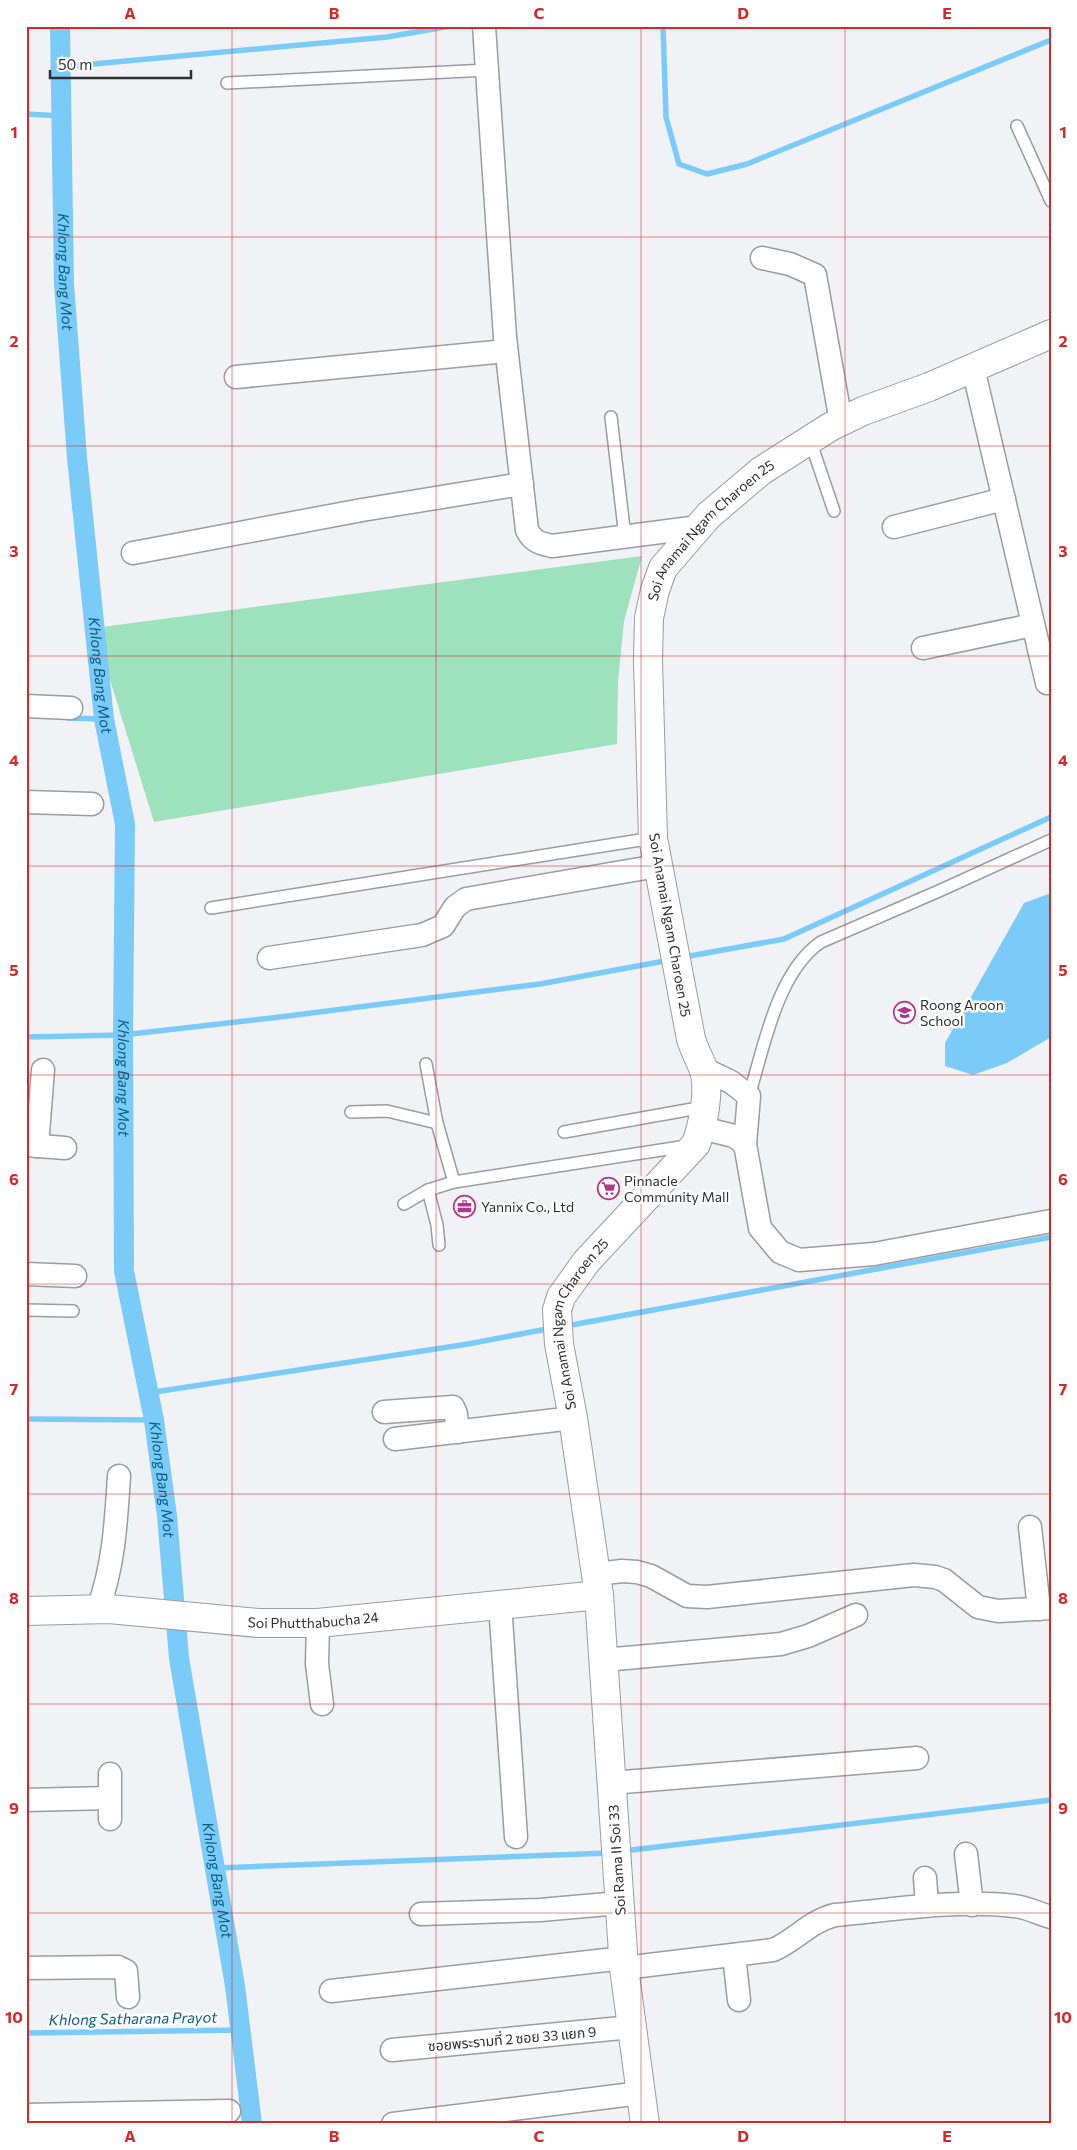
<svg xmlns="http://www.w3.org/2000/svg" width="1077" height="2150" font-family="Commissioner,'Noto Sans Thai',sans-serif">
<style>
.green{fill:#9de1bd}
.water{fill:#7bcbf9}
.lines{fill:none;stroke-linecap:round;stroke-linejoin:round}
.stream{stroke:#7bcbf9;stroke-width:5.5}
.canal{stroke:#7bcbf9;stroke-width:20}
.service-casing{stroke:#9a9c9f;stroke-width:14}
.minor-casing{stroke:#9a9c9f;stroke-width:25}
.tertiary-casing{stroke:#9a9c9f;stroke-width:30}
.service{stroke:#fff;stroke-width:11}
.minor{stroke:#fff;stroke-width:22}
.tertiary{stroke:#fff;stroke-width:28}
.grid{fill:none;stroke:#d62828;stroke-width:1;stroke-opacity:0.55}
.labels{text-anchor:middle;stroke-width:5;stroke-linejoin:round;paint-order:stroke}
.street-label{font-size:14px;fill:#2e2f30;stroke:#fff}
.poi-label{font-size:14px;fill:#2e2f30;stroke:#fff;text-anchor:start}
.water-label{font-size:15px;font-style:italic;fill:#055e84;stroke:#fff}
.neatline{fill:none;stroke:#d62828;stroke-width:2}
.grid-label{font-size:16px;text-anchor:middle;font-weight:bold;fill:#d62828}
</style>
<rect width="100%" height="100%" fill="#f0f2f5"/>
<path class="green" d="M642,556L624,621L618,681L617,744L154,822L94,628Z"/>
<path class="water" d="M1051,893V1037L1007,1063L973,1075L945,1066V1043L1024,903Z"/>
<g class="lines">
<g class="stream">
<path d="M663,26L666,117L679,164L707,174L747,164L1051,40"/>
<path d="M61,67L387,37L451,26"/>
<path d="M26,114L62,116"/>
<path d="M68,718L104,719"/>
<path d="M684,957L784,939L1051,817"/>
<path d="M26,1037L123,1035L288,1016L540,984L670,960"/>
<path d="M566,1326L1051,1237"/>
<path d="M148,1393L468,1344L552,1328"/>
<path d="M26,1419L154,1420"/>
<path d="M623,1851L1051,1800"/>
<path d="M217,1868L609,1853"/>
<path d="M26,2033L241,2030"/>
</g>
<path class="canal" id="s1" d="M60,26L64,284L77,458L104,719L125,824L123,1035L124,1271L154,1420L167,1516L179,1658L235,1986L252,2124"/>
<defs>
<g id="service">
<path d="M227,83L487,70"/>
<path d="M1017,126L1051,201"/>
<path d="M611,417L625,537"/>
<path d="M810,440L834,511"/>
<path d="M211,908L653,838"/>
<path d="M426,1064L437,1123L454,1182"/>
<path d="M749,1096C764,1047 777,972 821,942L939,891L1051,840"/>
<path d="M351,1112L387,1111L437,1123"/>
<path d="M564,1132L704,1107"/>
<path d="M428,1190L437,1225L439,1245"/>
<path d="M404,1204L428,1190L454,1182L687,1146"/>
<path d="M26,1310L73,1311"/>
</g>
<g id="minor">
<path d="M484,26L505,337L527,530C533,542 540,543 552,546L699,527"/>
<path d="M762,258L790,264L815,275L841,422"/>
<path d="M973,368L1047,683"/>
<path d="M236,377L506,351"/>
<path d="M894,527L1004,499"/>
<path d="M133,553L362,510L522,484"/>
<path d="M923,648L1033,625"/>
<path d="M26,706L71,708"/>
<path d="M26,802L92,804"/>
<path d="M269,958L422,935L443,926L455,907L466,899L657,866"/>
<path d="M704,1069L731,1082L749,1096L745,1144L760,1228L780,1252L799,1260L874,1254L1051,1221"/>
<path d="M702,1128L734,1136L745,1144"/>
<path d="M26,1145L65,1148"/>
<path d="M37,1146L43,1070"/>
<path d="M26,1274L75,1276"/>
<path d="M384,1412L453,1407L456,1414L458,1432"/>
<path d="M395,1439L573,1418"/>
<path d="M1030,1527L1039,1609"/>
<path d="M597,1574L622,1571L637,1572L651,1576L687,1596L707,1597L914,1575L935,1577L944,1580L978,1607L998,1611L1051,1608"/>
<path d="M500,1604L516,1837"/>
<path d="M98,1609C114,1565 116,1522 119,1476"/>
<path d="M318,1623L317,1664L322,1704"/>
<path d="M604,1660L781,1644L808,1636L856,1615"/>
<path d="M110,1774V1819"/>
<path d="M611,1783L917,1758"/>
<path d="M26,1800L109,1798"/>
<path d="M966,1854L972,1905"/>
<path d="M925,1878L927,1905"/>
<path d="M421,1914L540,1910L619,1903"/>
<path d="M734,1955L739,2000"/>
<path d="M26,1968L118,1967L126,1971L128,1997"/>
<path d="M624,1968L773,1950C796,1940 810,1921 835,1915C892,1910 957,1899 1014,1906C1027,1907 1039,1914 1051,1917"/>
<path d="M331,1991L624,1958"/>
<path d="M392,2050L632,2027"/>
<path d="M26,2115L229,2111"/>
<path d="M393,2124L641,2093"/>
</g>
<g id="tertiary">
<path id="s2" d="M26,1611L109,1609L258,1623H318L599,1595"/>
<path id="s3" d="M645,2124L624,1968L599,1595L573,1418L559,1344L557,1310L561,1297L586,1262L696,1144C703,1124 711,1089 703,1068C699,1058 694,1049 691,1039L653,838L648,660L649,618L655,590L663,568L709,515L761,471L830,427L863,411L929,387L1051,334"/>
</g>
</defs>
<use href="#service" class="service-casing"/>
<use href="#minor" class="minor-casing"/>
<use href="#tertiary" class="tertiary-casing"/>
<use href="#service" class="service"/>
<use href="#minor" class="minor"/>
<use href="#tertiary" class="tertiary"/>
</g>
<path class="grid" d="M232,26V2124M436,26V2124M641,26V2124M845,26V2124M26,237H1051M26,446H1051M26,656H1051M26,866H1051M26,1075H1051M26,1284H1051M26,1494H1051M26,1704H1051M26,1913H1051"/>
<defs>
<symbol id="school-ring" viewBox="-11 -11 22 22"><circle r="9.5" fill="#fff" stroke="#b23789" stroke-width="1.5"/><path d="M0-5L7-2L0 1L-7-2ZM-4 1L0 2.5L4 1V4Q0 6-4 4Z" fill="#b23789"/></symbol>
<symbol id="supermarket-ring" viewBox="-11 -11 22 22"><circle r="9.5" fill="#fff" stroke="#b23789" stroke-width="1.5"/><path d="M-6-5.5h2.5l.6 2H6L4.5 2H-2.5L-4.4-4H-6ZM-1.5 3.2a1.3 1.3 0 1 0 .1 0ZM3 3.2a1.3 1.3 0 1 0 .1 0Z" fill="#b23789"/></symbol>
<symbol id="office-ring" viewBox="-11 -11 22 22"><circle r="9.5" fill="#fff" stroke="#b23789" stroke-width="1.5"/><path d="M-6-3h4V-5.5h4V-3h4V5H-6ZM-1-4.5V-3h2v-1.5ZM-6 0V1H6V0Z" fill="#b23789"/></symbol>
</defs>
<g fill-rule="evenodd">
<use href="#school-ring" x="892" y="1000" width="25" height="25"/>
<use href="#supermarket-ring" x="596" y="1176" width="25" height="25"/>
<use href="#office-ring" x="452" y="1194" width="25" height="25"/>
</g>
<g class="labels">
<g class="street-label">
<text dy="5" stroke="none"><textPath href="#s3" startOffset="1682">Soi Anamai Ngam Charoen 25</textPath></text>
<text transform="translate(670 925) rotate(80)" y="5">Soi Anamai Ngam Charoen 25</text>
<text dy="5" stroke="none"><textPath href="#s3" startOffset="812">Soi Anamai Ngam Charoen 25</textPath></text>
<text dy="5" stroke="none"><textPath href="#s2" startOffset="288">Soi Phutthabucha 24</textPath></text>
<text transform="translate(617 1860) rotate(-94)" y="5">Soi Rama II Soi 33</text>
<text transform="translate(512 2039) rotate(-5)" y="5">ซอยพระรามที่ 2 ซอย 33 แยก 9</text>
</g>
<g class="poi-label">
<text x="920" y="1010">Roong Aroon<tspan x="920" dy="16">School</tspan></text>
<text x="624" y="1186">Pinnacle<tspan x="624" dy="16">Community Mall</tspan></text>
<text x="481" y="1212">Yannix Co., Ltd</text>
</g>
<g class="water-label">
<text dy="5" stroke="none"><textPath href="#s1" startOffset="246">Khlong Bang Mot</textPath></text>
<text dy="5" stroke="none"><textPath href="#s1" startOffset="651">Khlong Bang Mot</textPath></text>
<text dy="5" stroke="none"><textPath href="#s1" startOffset="1056">Khlong Bang Mot</textPath></text>
<text dy="5" stroke="none"><textPath href="#s1" startOffset="1461">Khlong Bang Mot</textPath></text>
<text dy="5" stroke="none"><textPath href="#s1" startOffset="1866">Khlong Bang Mot</textPath></text>
<text transform="translate(133 2019) rotate(-1)" y="5">Khlong Satharana Prayot</text>
</g>
</g>
<rect width="1077" height="2150" fill="none" stroke="#ffffff" stroke-width="55"/>
<path d="M50 70v8h141v-8" fill="none" stroke="#2e2f30" stroke-width="2.5"/>
<text x="58" y="70" font-size="15" fill="#2e2f30" stroke="#ffffff" stroke-width="4" paint-order="stroke">50 m</text>
<rect x="28" y="28" width="1022" height="2094" class="neatline"/>
<g class="grid-label">
<text x="130" y="19">A</text>
<text x="334" y="19">B</text>
<text x="539" y="19">C</text>
<text x="743" y="19">D</text>
<text x="947" y="19">E</text>
<text x="14" y="138">1</text>
<text x="1063" y="138">1</text>
<text x="14" y="347">2</text>
<text x="1063" y="347">2</text>
<text x="14" y="557">3</text>
<text x="1063" y="557">3</text>
<text x="14" y="766">4</text>
<text x="1063" y="766">4</text>
<text x="14" y="976">5</text>
<text x="1063" y="976">5</text>
<text x="14" y="1185">6</text>
<text x="1063" y="1185">6</text>
<text x="14" y="1395">7</text>
<text x="1063" y="1395">7</text>
<text x="14" y="1604">8</text>
<text x="1063" y="1604">8</text>
<text x="14" y="1814">9</text>
<text x="1063" y="1814">9</text>
<text x="14" y="2023">10</text>
<text x="1063" y="2023">10</text>
<text x="130" y="2142">A</text>
<text x="334" y="2142">B</text>
<text x="539" y="2142">C</text>
<text x="743" y="2142">D</text>
<text x="947" y="2142">E</text>
</g>
</svg>
